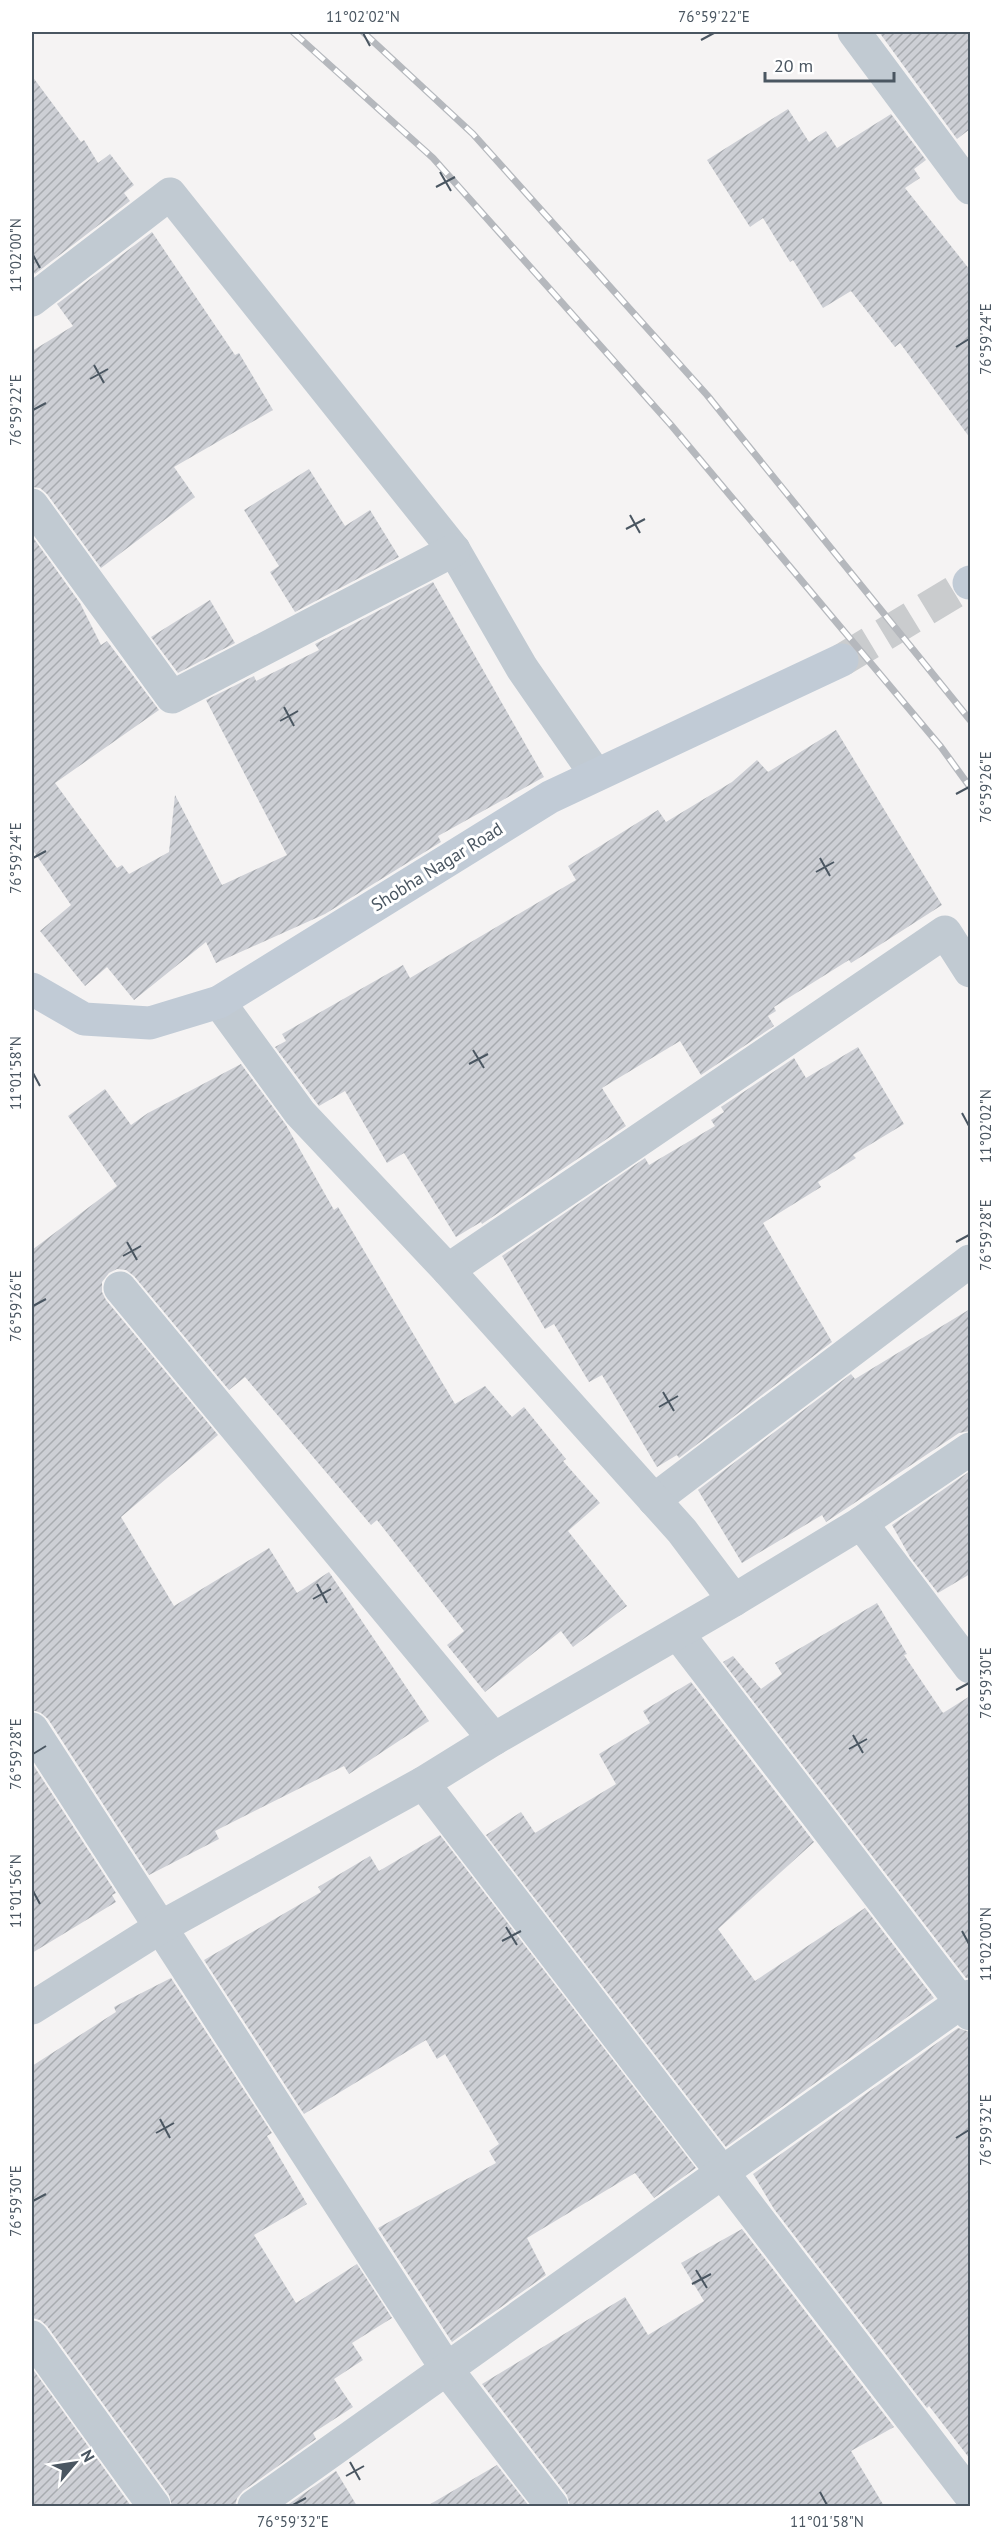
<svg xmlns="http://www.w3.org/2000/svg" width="1002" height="2538" font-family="'PT Sans',sans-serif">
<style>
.building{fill:url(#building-hatch)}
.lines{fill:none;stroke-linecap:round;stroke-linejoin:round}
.secondary-tunnel{stroke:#caccce;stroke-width:33;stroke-dasharray:33 16;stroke-linecap:butt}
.street{stroke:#c1cad2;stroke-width:33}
.secondary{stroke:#c1cbd6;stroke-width:33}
.rail-casing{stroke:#b5b8bd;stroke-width:7}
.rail{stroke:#fff;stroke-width:4.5;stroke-dasharray:14;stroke-linecap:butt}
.ticks{fill:none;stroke:#4a5661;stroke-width:2}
.labels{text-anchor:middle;stroke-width:6;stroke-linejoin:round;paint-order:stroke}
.street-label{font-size:18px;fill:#4a5661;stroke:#fff}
.neatline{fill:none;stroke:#4a5661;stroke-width:2}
.ticks-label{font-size:15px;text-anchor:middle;fill:#4a5661}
</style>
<defs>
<pattern id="building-hatch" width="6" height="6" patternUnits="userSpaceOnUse" patternTransform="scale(1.5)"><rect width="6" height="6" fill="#cdcfd5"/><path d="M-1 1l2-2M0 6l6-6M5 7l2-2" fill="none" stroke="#a8abb0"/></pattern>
</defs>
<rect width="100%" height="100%" fill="#f5f3f3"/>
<g class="building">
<path d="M879,32H970V129L957,139Z"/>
<path d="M32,76L81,142L84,140L98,163L110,154L134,185L124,193L130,201L35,274L32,269Z"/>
<path d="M788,109L809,142L826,131L837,148L891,114L926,160L914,169L920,178L905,188L970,270V438L900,343L895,347L851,291L823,308L793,260L790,262L763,218L750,227L707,160Z"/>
<path d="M152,232L235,355L239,353L273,410L174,467L195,497L101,568L47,494L40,488L32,487V351L73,326L57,304Z"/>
<path d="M309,469L345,526L370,510L399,557L295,612L270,572L279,566L244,510Z"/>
<path d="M32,536L80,603L101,645L107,641L159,710L55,783L117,868L122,865L129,874L169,852L175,795L222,885L287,855L206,700L254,676L256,681L319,650L315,644L433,582L544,777L438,836L441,842L325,914L216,963L206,942L134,1000L107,967L85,986L40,931L71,905L32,849Z"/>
<path d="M210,600L235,643L178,673L151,637Z"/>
<path d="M836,730L942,905L886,941L851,963L849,960L774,1007L776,1011L768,1016L774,1026L701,1075L680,1041L602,1088L626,1126L482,1224L481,1222L456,1237L404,1153L387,1163L345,1091L319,1106L275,1047L286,1041L282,1034L403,965L410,978L576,880L568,866L658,810L666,822L732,782L757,760L768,772Z"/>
<path d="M858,1047L904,1124L853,1155L856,1158L818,1182L821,1187L763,1223L832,1342L679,1458L677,1455L657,1467L602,1375L589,1382L554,1324L545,1329L502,1256L645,1158L649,1165L715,1126L711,1120L724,1112L721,1107L794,1058L806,1078Z"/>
<path d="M241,1064L286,1125L334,1210L338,1207L455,1404L485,1386L512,1417L524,1407L566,1459L563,1461L600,1503L568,1531L627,1606L573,1647L561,1631L485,1692L447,1645L464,1631L377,1520L371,1525L245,1377L229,1390L134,1276L126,1270L117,1269L109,1273L102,1282V1292L106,1300L218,1435L121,1517L174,1606L269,1548L297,1593L329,1572L429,1721L349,1774L344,1766L215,1831L219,1839L149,1875L48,1719L41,1713L32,1710V1250L117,1186L68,1116L105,1089L131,1125L148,1113Z"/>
<path d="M970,1309V1431L959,1433L826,1522L822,1515L742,1563L698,1490L851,1374L855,1379Z"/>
<path d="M970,1471V1574L938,1593L910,1557L892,1525Z"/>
<path d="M877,1603L907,1654L904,1655L943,1713L970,1696V1978H966L723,1662L733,1656L761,1689L782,1674L775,1663Z"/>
<path d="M691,1682L814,1842L718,1929L755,1981L865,1908L934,1998L726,2147L486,1835L521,1812L535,1833L616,1784L599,1754L650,1723L643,1711Z"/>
<path d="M32,1763L116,1893L112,1895L116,1902L32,1953Z"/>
<path d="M440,1835L696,2168L654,2198L635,2173L527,2238L546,2275L452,2342L378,2228L496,2163L489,2151L499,2144L445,2054L437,2059L426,2040L304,2114L204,1960L321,1892L318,1887L370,1856L379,1871Z"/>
<path d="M171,1978L272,2133L267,2136L307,2204L254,2235L296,2303L357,2264L392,2318L352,2343L363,2360L334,2379L353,2407L313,2433L316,2439L243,2491L237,2498L235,2506H172L169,2495L47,2326L40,2320L32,2318V2066L116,2012L114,2007Z"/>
<path d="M958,2028L970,2032V2459L929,2406L927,2408L774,2209L753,2174Z"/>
<path d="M742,2229L894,2427L851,2451L884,2506H570L567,2495L482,2384L625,2297L648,2335L704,2301L681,2263Z"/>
<path d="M32,2368L131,2506H32Z"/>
<path d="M497,2465L529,2506H427Z"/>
<path d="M336,2471L357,2506H286Z"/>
</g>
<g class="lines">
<path class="secondary-tunnel" d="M842,660L969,583"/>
<g class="street">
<path d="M854,32L970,188"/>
<path d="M32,300L170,194L454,550L522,668L596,775"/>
<path d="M32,505L172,697L454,550"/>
<path d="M448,1270L945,932L970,971"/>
<path d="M120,1288L494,1739"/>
<path d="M654,1500L970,1261"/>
<path d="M861,1523L970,1449"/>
<path d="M734,1600L861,1523L970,1667"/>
<path d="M678,1634L970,2014"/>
<path d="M32,1729L448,2371L552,2506"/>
<path d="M423,1783L970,2495"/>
<path d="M32,2008L161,1927L423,1783L494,1739L734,1600L682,1531L448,1270L300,1113L219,1002"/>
<path d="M32,2337L154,2506"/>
<path d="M254,2506L970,1996"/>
</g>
<g class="secondary">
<path d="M969,583L970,582"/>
<path d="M32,989L84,1019L150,1023L219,1002L550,797L842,660"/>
</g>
<defs>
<g id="rail">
<path d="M293,32L433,158L671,425L941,747L970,787"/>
<path d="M363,32L473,134L707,395L970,720"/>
</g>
</defs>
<use href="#rail" class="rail-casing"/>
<use href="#rail" class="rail"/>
</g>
<path class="ticks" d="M363,33L370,46M701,40L714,33M440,172L451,191M436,187L455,177M33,255L40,268M956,347L969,339M94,365L104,383M90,379L108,369M33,410L46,403M630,515L640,533M626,529L645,519M284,707L294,726M280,721L298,711M956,794L969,787M33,858L46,851M820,858L830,876M816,872L834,862M473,1050L484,1068M469,1064L488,1054M33,1073L40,1086M962,1113L969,1126M127,1242L137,1260M956,1242L969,1235M123,1256L141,1246M33,1306L46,1299M663,1392L674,1411M659,1407L678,1396M317,1584L327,1603M313,1599L331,1589M956,1690L969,1683M853,1735L863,1753M849,1749L867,1739M33,1754L46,1746M33,1891L40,1904M506,1927L517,1945M962,1931L969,1944M502,1941L521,1931M160,2119L170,2138M156,2133L174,2123M956,2138L969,2130M33,2201L46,2194M696,2270L707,2288M692,2284L711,2274M350,2462L360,2480M346,2476L364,2466M820,2492L827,2505M293,2505L306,2498"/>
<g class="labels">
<g class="street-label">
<text transform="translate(437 867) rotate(-32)" y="6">Shobha Nagar Road</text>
</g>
</g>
<rect width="1002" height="2538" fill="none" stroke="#ffffff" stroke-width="66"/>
<g transform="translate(75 2463) rotate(61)" stroke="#ffffff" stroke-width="4.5" paint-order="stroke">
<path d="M0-4.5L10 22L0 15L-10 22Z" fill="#4a5661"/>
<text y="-9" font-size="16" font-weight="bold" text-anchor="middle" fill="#4a5661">N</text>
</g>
<path d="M765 72v9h129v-9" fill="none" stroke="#4a5661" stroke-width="3"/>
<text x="774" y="72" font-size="18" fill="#4a5661" stroke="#ffffff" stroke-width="4.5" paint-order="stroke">20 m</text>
<rect x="33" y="33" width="936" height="2472" class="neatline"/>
<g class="ticks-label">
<text x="363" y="22">11°02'02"N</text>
<text x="714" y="22">76°59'22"E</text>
<text transform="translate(16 255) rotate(-90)" y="5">11°02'00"N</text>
<text transform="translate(986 339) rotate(-90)" y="5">76°59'24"E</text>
<text transform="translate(16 410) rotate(-90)" y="5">76°59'22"E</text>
<text transform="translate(986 787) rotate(-90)" y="5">76°59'26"E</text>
<text transform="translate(16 858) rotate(-90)" y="5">76°59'24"E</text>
<text transform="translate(16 1073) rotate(-90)" y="5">11°01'58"N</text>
<text transform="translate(986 1126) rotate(-90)" y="5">11°02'02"N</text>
<text transform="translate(986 1235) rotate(-90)" y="5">76°59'28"E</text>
<text transform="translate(16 1306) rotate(-90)" y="5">76°59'26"E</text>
<text transform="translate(986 1683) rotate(-90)" y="5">76°59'30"E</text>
<text transform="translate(16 1754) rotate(-90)" y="5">76°59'28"E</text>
<text transform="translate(16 1891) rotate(-90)" y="5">11°01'56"N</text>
<text transform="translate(986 1944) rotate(-90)" y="5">11°02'00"N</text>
<text transform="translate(986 2130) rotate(-90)" y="5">76°59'32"E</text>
<text transform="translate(16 2201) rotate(-90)" y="5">76°59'30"E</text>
<text x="293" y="2527">76°59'32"E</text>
<text x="827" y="2527">11°01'58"N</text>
</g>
</svg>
